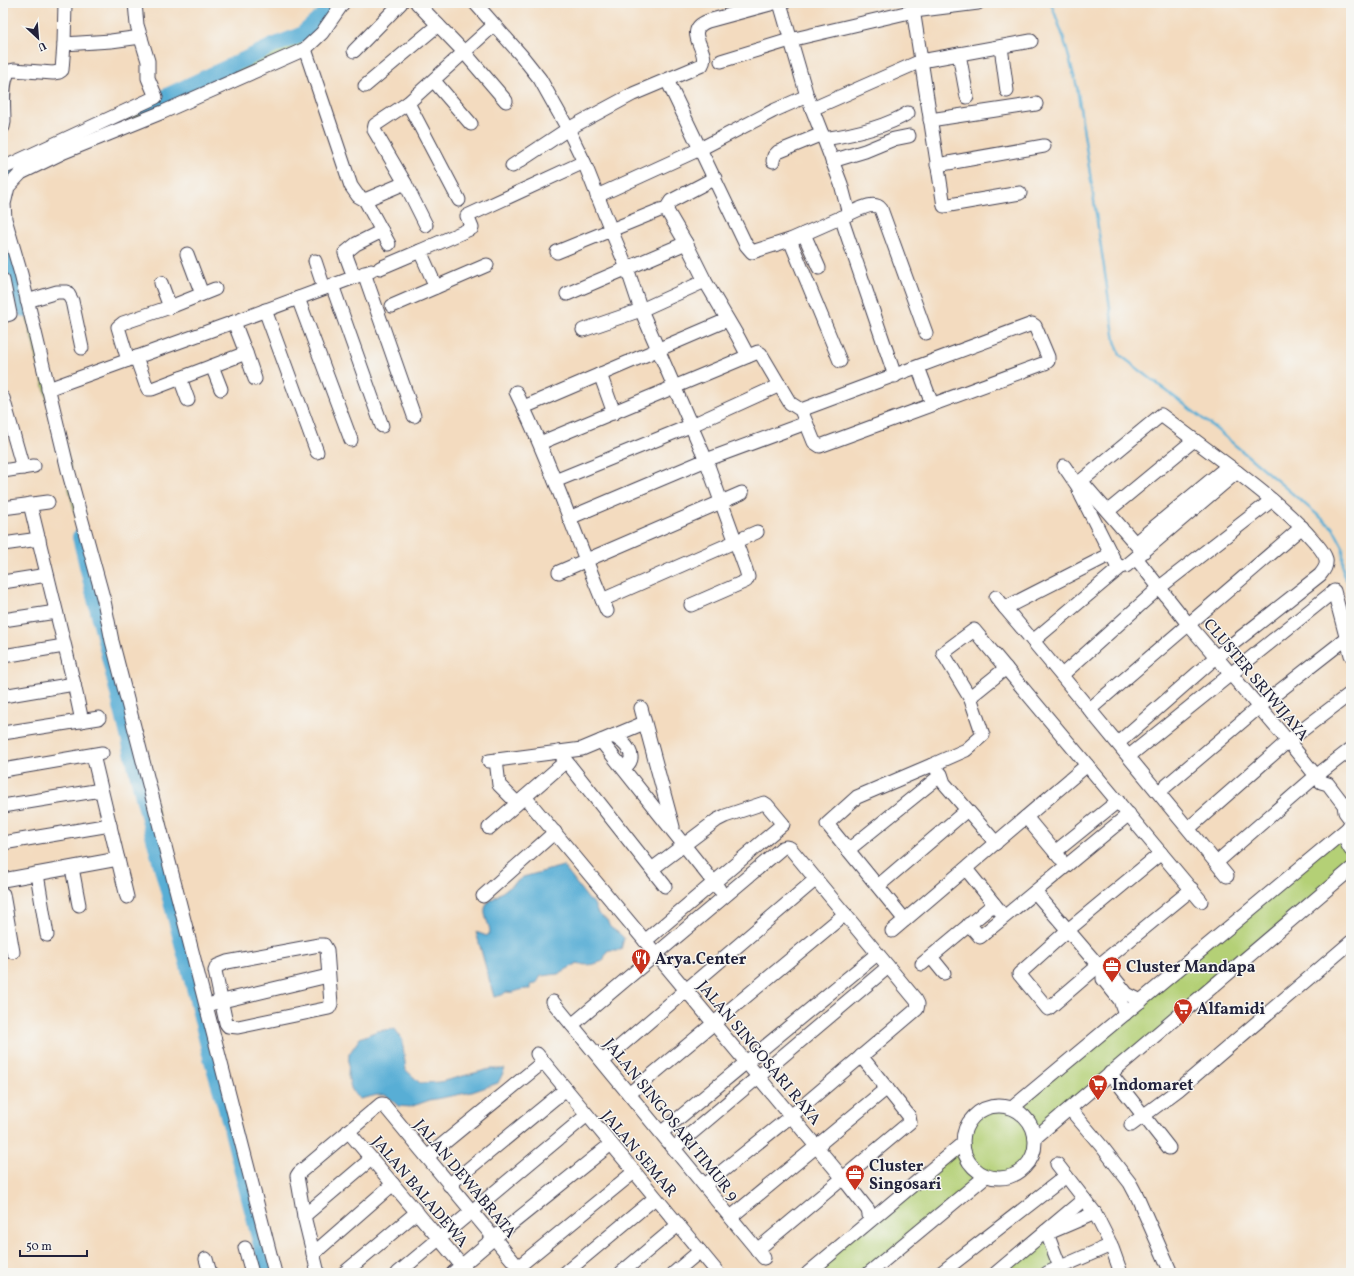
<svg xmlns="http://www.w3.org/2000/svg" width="1354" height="1276" font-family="Vollkorn,serif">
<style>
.green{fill:#b4d076;stroke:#6b7958}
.water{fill:#58aed5;stroke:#3d6888}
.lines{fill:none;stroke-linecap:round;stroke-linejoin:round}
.stream{stroke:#58aed5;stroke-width:2.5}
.river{stroke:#58aed5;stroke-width:16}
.minor-casing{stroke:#413e4f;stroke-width:15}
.minor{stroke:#fff;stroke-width:13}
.labels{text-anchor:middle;stroke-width:3;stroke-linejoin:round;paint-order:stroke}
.street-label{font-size:16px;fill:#22223b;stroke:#f6f6f2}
.poi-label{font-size:16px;font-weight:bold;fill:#22223b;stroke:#f6f6f2;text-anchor:start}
</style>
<rect width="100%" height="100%" fill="#f6f6f2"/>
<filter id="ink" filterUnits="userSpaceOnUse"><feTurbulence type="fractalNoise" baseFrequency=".025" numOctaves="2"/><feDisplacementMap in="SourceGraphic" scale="8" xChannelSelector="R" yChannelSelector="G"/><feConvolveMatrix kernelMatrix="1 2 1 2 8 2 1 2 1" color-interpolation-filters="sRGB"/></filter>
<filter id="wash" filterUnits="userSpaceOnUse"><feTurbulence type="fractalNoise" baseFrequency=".012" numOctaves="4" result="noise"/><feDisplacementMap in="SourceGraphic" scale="16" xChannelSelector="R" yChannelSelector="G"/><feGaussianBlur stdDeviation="0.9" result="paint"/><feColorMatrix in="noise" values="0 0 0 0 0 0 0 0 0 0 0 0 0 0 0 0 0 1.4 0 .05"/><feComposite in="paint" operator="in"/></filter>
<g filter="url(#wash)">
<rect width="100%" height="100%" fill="#f3dbbf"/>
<g class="green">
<path d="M332,3H343L313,42L21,173L4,204L275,1273H268L227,1112L210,1054L196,996L165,879L26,315L13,277L3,278V168L158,101L273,46L301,35L325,14Z"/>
<path d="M1351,824V869L1036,1136C1036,1166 1015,1183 986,1176L869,1273H808L963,1143C965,1115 986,1101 1013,1108Z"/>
<path d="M1084,1199L1095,1213L1048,1234L1060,1267L1047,1273H996Z"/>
</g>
<g class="water">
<path d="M563,866L589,900L594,904L598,914L607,920L610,927L620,934L624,938L621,950H610L607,951L603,961C595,964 586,967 578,963L558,974L541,976L536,984L531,985V989C519,988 515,994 506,992L502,995L494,997L476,932L487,936L490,932C489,921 481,914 487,903L523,877Z"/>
<path d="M395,1029L402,1039L406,1070L420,1083L440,1082L490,1069H505L498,1083L472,1092L430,1100L410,1107L398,1106L386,1095H377L360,1099L355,1095L351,1088L348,1076L349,1054L360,1038L377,1031Z"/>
</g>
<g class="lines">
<path class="stream" d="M1051,3L1063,36L1077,87L1115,341L1120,355L1216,429L1333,528L1343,547V574L1351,587"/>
<g class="river">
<path d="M143,107L273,46L301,35L325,14L332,3"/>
<path d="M3,177L8,171L25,163"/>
<path d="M3,239L12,272L25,310"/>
<path d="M80,537L143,797L195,992L210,1054L227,1112L268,1273"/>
</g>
</g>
</g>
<g filter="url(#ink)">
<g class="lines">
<defs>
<g id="minor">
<path d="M417,3L464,52L506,101"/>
<path d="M475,3L521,55L540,79L568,129L584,162L611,230L627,268L641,310L706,460L746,570L748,577L746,581L691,605"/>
<path d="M912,3L944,206L1020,193"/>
<path d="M64,44L111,41L141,37"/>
<path d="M1001,47L1007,91"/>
<path d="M305,49L351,186L358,196L365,200L389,244"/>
<path d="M354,51L401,3"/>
<path d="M959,54L967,97"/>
<path d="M721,61L790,40L914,11L978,3"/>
<path d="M667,80L746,245L752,252L790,240L849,214L841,184L822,134L807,96L780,3"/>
<path d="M434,81L471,124"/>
<path d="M365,86L438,25"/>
<path d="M408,103L375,125L374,130L405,183L426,225"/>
<path d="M812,109L921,61L1031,41"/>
<path d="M930,120L1036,104"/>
<path d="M3,127L4,122C4,108 1,83 9,71L14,70L53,73L59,72L62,70L64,44L65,3"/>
<path d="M824,139C850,135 886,127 908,113"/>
<path d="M773,161L774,156L778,152L822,134"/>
<path d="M832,161L865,151L894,139L909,136"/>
<path d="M937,165L1044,146"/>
<path d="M512,166L568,129L633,94L702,65C711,51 681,31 708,21L774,3"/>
<path d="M3,168L156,97L148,78V61L137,25L135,3"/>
<path d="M597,196L700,149L773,111L807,96"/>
<path d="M365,200L405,183"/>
<path d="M459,200L408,103L494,25"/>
<path d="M666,209L686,243L705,281L738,337L748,356"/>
<path d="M666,209L671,201L715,178"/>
<path d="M849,214C858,210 874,200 881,209L926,333"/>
<path d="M841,217L895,376"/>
<path d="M804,234L819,268"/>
<path d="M790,240L840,361"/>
<path d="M420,251L472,228L467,216L584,162"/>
<path d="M557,252L660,210L666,209"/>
<path d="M187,254L202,294"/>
<path d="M315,261L324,288"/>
<path d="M380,268L420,251L436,287"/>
<path d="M364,273L414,416"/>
<path d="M354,277L345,253L356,244L382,231"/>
<path d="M3,280L10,314L3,316"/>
<path d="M161,283L170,307"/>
<path d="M332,285L382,426"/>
<path d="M567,294L686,243"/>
<path d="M298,298L351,440"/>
<path d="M27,301L57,292H67L72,301L82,348"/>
<path d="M392,306L487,265"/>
<path d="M265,310L317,452"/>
<path d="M583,330L641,310L705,281"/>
<path d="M246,353L255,379"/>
<path d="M136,357L146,385L148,389H152L246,353L234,322"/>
<path d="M128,360L118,327L123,323L170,307L215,289"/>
<path d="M212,366L221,389"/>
<path d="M918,367L932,404"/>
<path d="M600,374L614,413"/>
<path d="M180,378L188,400"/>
<path d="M48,389L234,322L371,271"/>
<path d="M516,392C551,463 576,539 607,611"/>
<path d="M3,398L23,468"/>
<path d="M524,407L727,320"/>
<path d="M1161,415L1237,472L1143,552L1126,566L1121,567L1116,564L1081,495C1078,490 1078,486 1081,481Z"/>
<path d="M540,443L758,352L761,354L787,398L790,403L801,410L814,442L820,446L1045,363L1048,361V357L1035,326L1032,324L801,410"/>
<path d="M1064,466L1079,488"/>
<path d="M3,471L34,466"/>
<path d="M555,481L690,426L780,385"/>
<path d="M1081,481L1140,549"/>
<path d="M30,504L74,684L82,721"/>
<path d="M3,508L48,502"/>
<path d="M1108,511L1194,440"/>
<path d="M569,518L706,460L806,423"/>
<path d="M1135,543L1228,466"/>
<path d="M3,544L39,539"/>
<path d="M1111,554L1005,608L1033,641L1121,567"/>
<path d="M1136,558L1188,624L1288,741L1321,782L1328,784L1344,805L1345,812L1351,820"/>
<path d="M559,572L742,493"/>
<path d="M3,582L47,575"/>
<path d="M996,597L1005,608"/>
<path d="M602,600L757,532"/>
<path d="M3,620L56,612"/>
<path d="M1033,641L1227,876"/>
<path d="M3,656L64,646"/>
<path d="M1062,675L1160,587L1272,500"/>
<path d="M3,696L74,684"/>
<path d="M970,698L943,653L974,630L1201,901"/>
<path d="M641,708L673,827"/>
<path d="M1090,709L1302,527"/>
<path d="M3,733L99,718"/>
<path d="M613,736C625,742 641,758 623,768"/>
<path d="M601,741L719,889"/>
<path d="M1118,743L1216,657L1320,575C1324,570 1327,566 1326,559C1324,552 1318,546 1314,541C1291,514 1264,493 1237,472"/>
<path d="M559,752L665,886"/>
<path d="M93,755L127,897"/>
<path d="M1129,756L1334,591L1351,655"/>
<path d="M496,760L499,785L517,803"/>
<path d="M489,761L582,749L644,723"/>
<path d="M932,765L966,750L983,735L970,697L1006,668"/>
<path d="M3,770L102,753"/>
<path d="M1159,792L1259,707L1347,638"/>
<path d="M525,797L846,1182L868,1210L870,1220"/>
<path d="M3,806L101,790"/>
<path d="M1026,817L1060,858"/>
<path d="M1349,826C1344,834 1345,842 1351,850"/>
<path d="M489,828L565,762"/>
<path d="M1189,828L1288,741L1351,693"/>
<path d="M3,843L110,825"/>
<path d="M848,850L941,775"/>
<path d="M1055,852L1118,801"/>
<path d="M1161,853L1068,930L1019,974L1048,1009L1098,966L1192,889"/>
<path d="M1217,862L1316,776L1351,749"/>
<path d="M72,868L79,905"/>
<path d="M966,869L999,910"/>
<path d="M37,874L47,935"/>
<path d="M3,880L118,859"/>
<path d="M878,886L967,810"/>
<path d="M1035,892L1103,971"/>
<path d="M3,894L13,952"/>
<path d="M483,896L555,832"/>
<path d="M905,920L827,824L857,797L932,765L941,774L944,783L996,843"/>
<path d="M969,924L980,937L1129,814"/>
<path d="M892,931L1087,765"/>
<path d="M645,941L783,824L767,805L764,803L725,816L717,820L652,869"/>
<path d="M319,945H324L327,950L331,1004L329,1008L238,1027L228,1026L226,1023L215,971L217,966L227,962Z"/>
<path d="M931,957L944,973"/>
<path d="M922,964L994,904"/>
<path d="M1103,971L1111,974L1127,994L1141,1001"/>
<path d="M1103,971V979L1120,1000L1125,1014"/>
<path d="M553,1002L764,1258"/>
<path d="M214,1003L328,976"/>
<path d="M572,1025L782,848L786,847L790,848L916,1000L918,1004L917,1009L791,1116L705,1185"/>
<path d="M537,1054L718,1273"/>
<path d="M603,1061L816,879"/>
<path d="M1110,1073L1169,1148"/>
<path d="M629,1094L845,914"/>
<circle cx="999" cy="1142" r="36"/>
<path d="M1012,1108L1348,828"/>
<path d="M1070,1109L1103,1148L1130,1183L1138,1198L1171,1273"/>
<path d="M1131,1125L1178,1090L1351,942"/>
<path d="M348,1131L468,1273"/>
<path d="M662,1132L877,954"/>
<path d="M1036,1137L1351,869"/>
<path d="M674,1148L888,967"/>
<path d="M427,1157L543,1062"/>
<path d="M1057,1164L1095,1213L1111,1245L1121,1273"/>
<path d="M449,1185L566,1089"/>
<path d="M304,1216L371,1159"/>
<path d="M731,1217L887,1088"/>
<path d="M1046,1231L1060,1267"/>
<path d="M1053,1231L1095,1213"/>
<path d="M245,1248L252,1273"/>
<path d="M757,1250L910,1122L909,1116L861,1056"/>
<path d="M313,1254L393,1184"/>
<path d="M206,1259L210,1273"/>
<path d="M518,1267L634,1172"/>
<path d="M275,1273L112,641L104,601L68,470L21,274L5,219L4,204L8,187L21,173L64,152L163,112L305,49L322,33L343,3"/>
<path d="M318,1273L304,1216L297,1176L299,1173L381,1104H383L523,1273"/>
<path d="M344,1273L417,1212"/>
<path d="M398,1273L587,1115"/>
<path d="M453,1273L494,1238L611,1144"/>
<path d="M565,1273L655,1198"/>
<path d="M621,1273L678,1225"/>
<path d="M674,1273L700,1251"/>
<path d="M808,1273L963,1143"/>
<path d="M869,1273L986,1176"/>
<path d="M941,1273L1066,1176"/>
<path d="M996,1273L1084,1199"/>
<path d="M1047,1273L1111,1245"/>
</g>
</defs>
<use href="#minor" class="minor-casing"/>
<use href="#minor" class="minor"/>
</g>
</g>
<defs>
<symbol id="restaurant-pin" viewBox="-11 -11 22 30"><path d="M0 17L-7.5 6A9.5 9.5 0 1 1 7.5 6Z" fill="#c8321e" stroke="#f6f6f2"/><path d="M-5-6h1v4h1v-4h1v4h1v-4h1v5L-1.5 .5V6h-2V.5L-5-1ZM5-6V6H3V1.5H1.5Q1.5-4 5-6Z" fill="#fff"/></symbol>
<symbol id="office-pin" viewBox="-11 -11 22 30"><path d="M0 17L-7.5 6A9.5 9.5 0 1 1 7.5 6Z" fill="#c8321e" stroke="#f6f6f2"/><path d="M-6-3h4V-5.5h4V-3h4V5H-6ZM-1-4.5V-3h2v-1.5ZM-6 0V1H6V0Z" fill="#fff"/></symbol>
<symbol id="supermarket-pin" viewBox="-11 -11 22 30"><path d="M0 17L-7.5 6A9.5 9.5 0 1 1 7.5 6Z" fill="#c8321e" stroke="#f6f6f2"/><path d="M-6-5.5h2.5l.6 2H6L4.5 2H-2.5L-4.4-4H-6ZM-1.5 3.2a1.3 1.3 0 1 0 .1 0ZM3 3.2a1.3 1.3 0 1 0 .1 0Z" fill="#fff"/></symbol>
</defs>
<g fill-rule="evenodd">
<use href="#restaurant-pin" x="630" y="947" width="22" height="30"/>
<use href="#office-pin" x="1101" y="955" width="22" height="30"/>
<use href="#supermarket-pin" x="1172" y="997" width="22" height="30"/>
<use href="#supermarket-pin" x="1087" y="1073" width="22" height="30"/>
<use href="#office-pin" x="844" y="1163" width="22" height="30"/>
</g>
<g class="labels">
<g class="street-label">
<text transform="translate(1257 679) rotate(50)" y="6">CLUSTER SRIWIJAYA</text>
<text transform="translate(760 1052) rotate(50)" y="6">JALAN SINGOSARI RAYA</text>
<text transform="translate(672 1119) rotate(51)" y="6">JALAN SINGOSARI TIMUR 9</text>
<text transform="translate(640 1153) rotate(50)" y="6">JALAN SEMAR</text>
<text transform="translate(466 1178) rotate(50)" y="6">JALAN DEWABRATA</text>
<text transform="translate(421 1191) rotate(50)" y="6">JALAN BALADEWA</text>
</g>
<g class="poi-label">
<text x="655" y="964">Arya.Center</text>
<text x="1126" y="972">Cluster Mandapa</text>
<text x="1197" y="1014">Alfamidi</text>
<text x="1112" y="1090">Indomaret</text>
<text x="869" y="1171">Cluster<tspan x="869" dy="18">Singosari</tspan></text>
</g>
</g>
<rect width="1354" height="1276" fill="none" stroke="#f6f6f2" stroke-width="16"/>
<g transform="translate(38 38) rotate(154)" stroke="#f6f6f2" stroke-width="3" paint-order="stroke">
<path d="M0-3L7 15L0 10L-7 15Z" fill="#22223b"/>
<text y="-6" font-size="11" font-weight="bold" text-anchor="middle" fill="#22223b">U</text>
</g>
<path d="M20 1250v6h67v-6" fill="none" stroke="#22223b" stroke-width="2"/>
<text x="26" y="1250" font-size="12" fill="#22223b" stroke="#f6f6f2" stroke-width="3" paint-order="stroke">50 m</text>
</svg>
